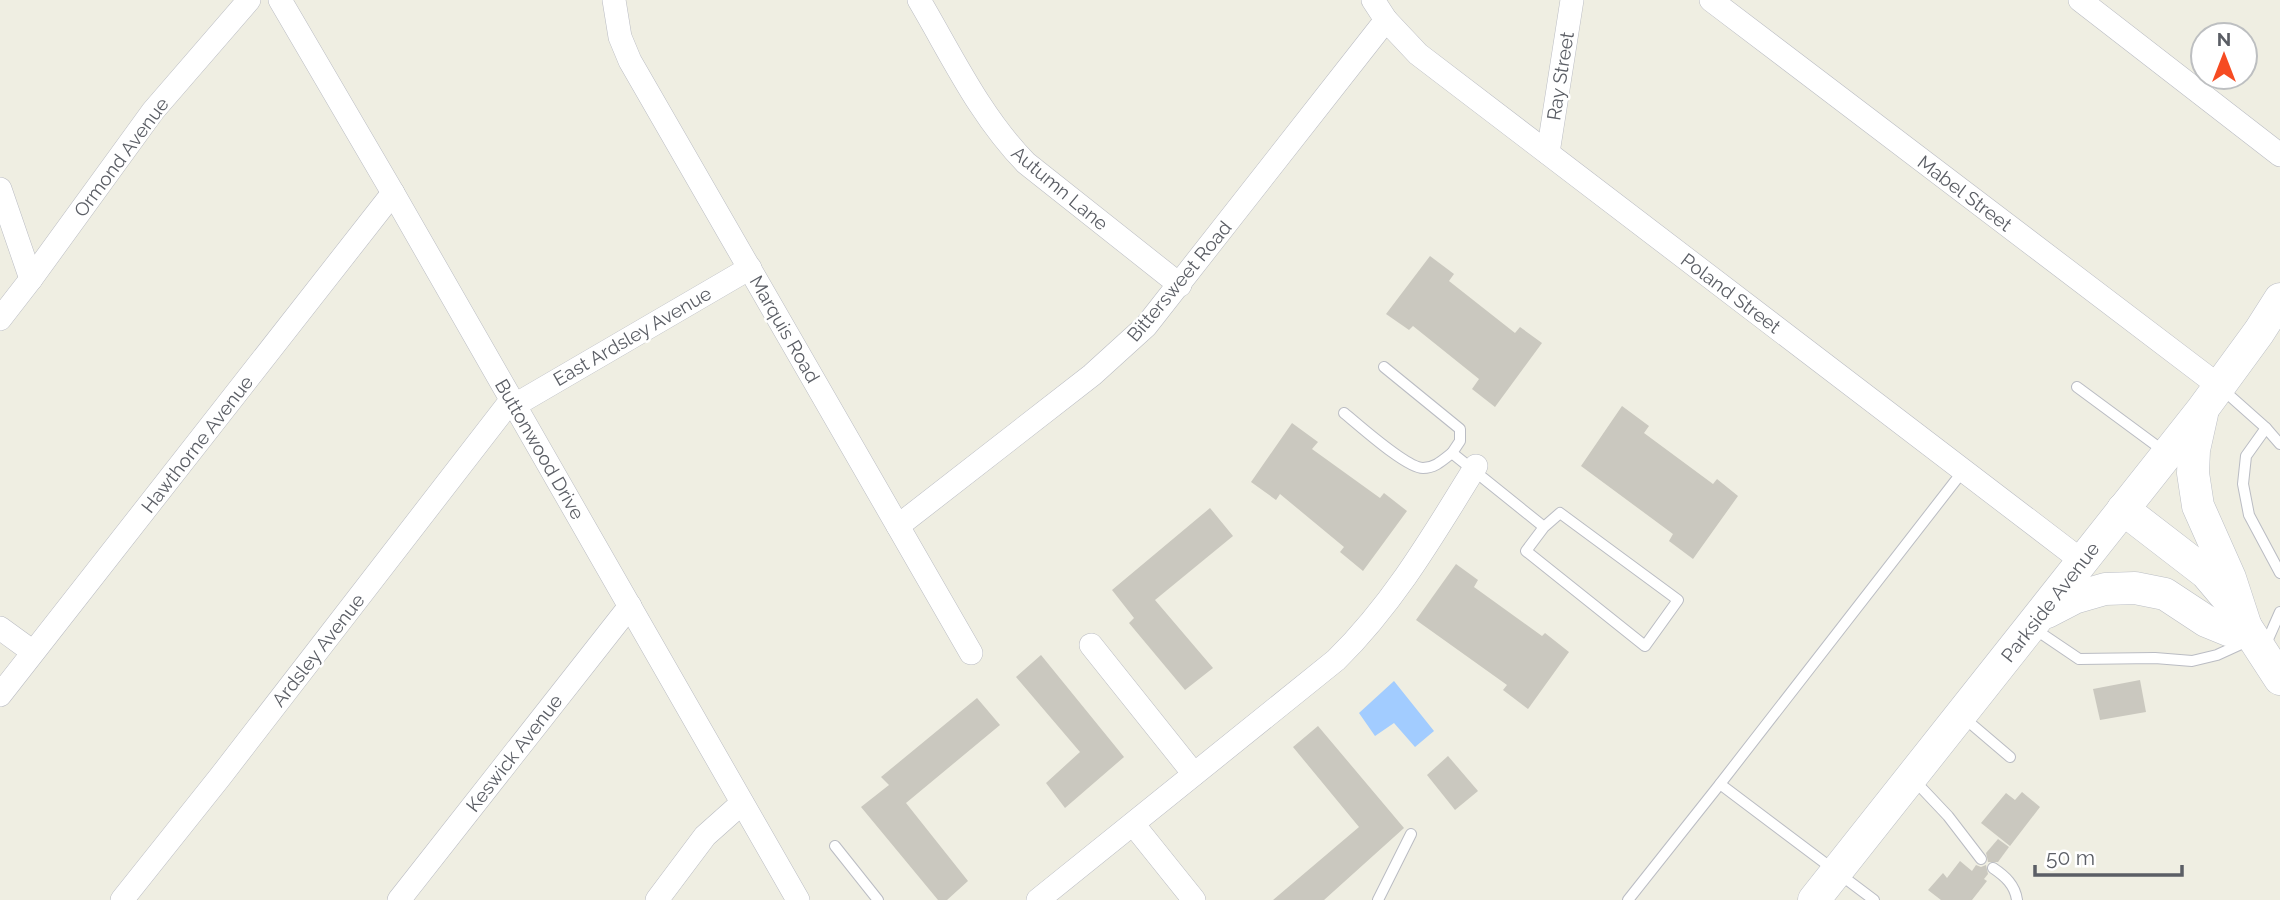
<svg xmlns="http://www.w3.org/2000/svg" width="2280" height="900" font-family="Raleway,sans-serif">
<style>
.water{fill:#a2ccff}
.building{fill:#cac8bf}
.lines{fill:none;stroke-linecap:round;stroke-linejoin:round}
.lane-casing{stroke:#babcc3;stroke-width:12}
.street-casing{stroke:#babcc3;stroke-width:24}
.secondary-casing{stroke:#bbbec5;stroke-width:33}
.lane{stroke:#fff;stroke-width:10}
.street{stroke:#fff;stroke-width:23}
.secondary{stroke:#fff;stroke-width:32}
.labels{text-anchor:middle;stroke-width:5;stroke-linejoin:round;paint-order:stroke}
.street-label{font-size:19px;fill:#5b5e65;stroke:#fff}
</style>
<rect width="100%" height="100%" fill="#efeee2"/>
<path class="water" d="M1394,681L1434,731L1415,747L1394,723L1375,736L1359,713Z"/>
<g class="building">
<path d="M1430,256L1454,274L1449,281L1515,333L1520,327L1542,343L1495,407L1472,389L1479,379L1413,326L1409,330L1386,314Z"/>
<path d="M1622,406L1649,426L1644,433L1713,484L1717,479L1738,496L1693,559L1669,541L1673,534L1581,466Z"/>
<path d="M1292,423L1318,442L1312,449L1380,498L1384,493L1407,511L1363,571L1340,552L1344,547L1280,494L1276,500L1251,482Z"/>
<path d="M1210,508L1233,536L1155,600L1213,668L1185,690L1129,623L1134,618L1112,590Z"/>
<path d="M1456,564L1478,580L1474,587L1542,636L1545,633L1569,652L1528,709L1503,690L1507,685L1416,620Z"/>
<path d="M1041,655L1124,757L1065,808L1046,783L1080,752L1016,677Z"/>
<path d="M2140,680L2146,712L2100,720L2093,689Z"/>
<path d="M977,698L1000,725L906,803L968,881L947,900H938L861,807L889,785L881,777Z"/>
<path d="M1318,726L1404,828L1324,900H1273L1359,827L1293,747Z"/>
<path d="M1448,756L1478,791L1455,810L1427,775Z"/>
<path d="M2022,792L2040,807L2010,846L1981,823L2006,793L2015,800Z"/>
<path d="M1998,839L2009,847L1998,862H1988L1986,853Z"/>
<path d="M1960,861L1972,871L1976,865L1981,867L1986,865L1988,874L1984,879L1987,881L1972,900H1941L1928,890L1943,873L1947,878Z"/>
</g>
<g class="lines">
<defs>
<g id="lane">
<path d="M1384,367L1460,429V441L1452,453L1544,527L1560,513L1678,600L1645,646L1526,551L1544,527"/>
<path d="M2077,387L2165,452"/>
<path d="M2221,388L2266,428L2280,444"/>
<path d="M1344,413C1359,425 1406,468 1423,468C1435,468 1443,460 1452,453"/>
<path d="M2266,428L2246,456L2243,484L2249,515L2280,573"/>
<path d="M2033,628L2079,659L2155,658L2192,661L2217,655L2252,639"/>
<path d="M2265,646L2280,612"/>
<path d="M1963,717L2010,757"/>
<path d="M1913,779L1948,816L1981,859"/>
<path d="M835,846L878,900"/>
<path d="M1993,868C2005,876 2015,885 2017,900"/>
<path d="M1378,900L1411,834"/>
<path d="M1628,900L1720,784"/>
<path d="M1874,900L1720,784L1963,471"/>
</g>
<g id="street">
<path d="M280,0L393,193L798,900"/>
<path d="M614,0L620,37L630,61L971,653"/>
<path d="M919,0C952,56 980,116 1026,163L1180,285"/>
<path d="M1373,0L1386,20L1418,54L2082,561"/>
<path d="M1711,0L2219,386"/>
<path d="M2080,0L2280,155"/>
<path d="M1548,153L1572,0"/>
<path d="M0,189L31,279"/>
<path d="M0,319L31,279L153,111L249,0"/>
<path d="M515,405L750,268"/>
<path d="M898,526L1092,375L1146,326L1386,20"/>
<path d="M0,628L33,652"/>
<path d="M1091,645L1194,774"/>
<path d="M0,695L393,193"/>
<path d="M1133,824L1194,900"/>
<path d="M122,900L220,777L512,399"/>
<path d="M399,900L630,606"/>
<path d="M657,900L705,836L742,803"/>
<path d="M1038,900L1336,660C1394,603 1434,534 1476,466"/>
</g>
<g id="secondary">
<path d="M2123,509L2206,573L2228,599L2280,679"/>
<path d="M2047,612L2074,598L2105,589L2135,588L2165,594L2206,621L2228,630L2246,627L2230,578L2198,506L2193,473L2194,450L2202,414"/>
<path d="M1814,900L2202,410L2259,332L2280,299"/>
</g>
</defs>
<use href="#lane" class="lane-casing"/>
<use href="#street" class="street-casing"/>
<use href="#secondary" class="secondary-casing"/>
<use href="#lane" class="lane"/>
<use href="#street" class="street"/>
<use href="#secondary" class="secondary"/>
</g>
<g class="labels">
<g class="street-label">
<text transform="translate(1560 76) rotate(-81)" y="7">Ray Street</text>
<text transform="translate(121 157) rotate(-53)" y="7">Ormond Avenue</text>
<text transform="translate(1060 188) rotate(40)" y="7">Autumn Lane</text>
<text transform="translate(1965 193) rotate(37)" y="7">Mabel Street</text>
<text transform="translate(1179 281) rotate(-50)" y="7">Bittersweet Road</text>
<text transform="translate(1731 293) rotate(37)" y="7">Poland Street</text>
<text transform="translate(785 329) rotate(60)" y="7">Marquis Road</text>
<text transform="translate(632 336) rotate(-30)" y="7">East Ardsley Avenue</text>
<text transform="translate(197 444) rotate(-52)" y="7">Hawthorne Avenue</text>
<text transform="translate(540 449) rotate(60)" y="7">Buttonwood Drive</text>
<text transform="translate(2050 602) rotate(-52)" y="7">Parkside Avenue</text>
<text transform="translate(318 650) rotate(-52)" y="7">Ardsley Avenue</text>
<text transform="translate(514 753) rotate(-52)" y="7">Keswick Avenue</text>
</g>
</g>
<g transform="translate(2224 56)"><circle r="33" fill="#ffffff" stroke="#bdbfc1" stroke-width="2"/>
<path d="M0-5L12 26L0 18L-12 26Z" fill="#f64b22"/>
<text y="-10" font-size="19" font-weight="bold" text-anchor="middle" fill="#5b5e65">N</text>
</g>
<path d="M2035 865v10h147v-10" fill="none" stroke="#5b5e65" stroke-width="3.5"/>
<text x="2046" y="865" font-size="21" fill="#5b5e65" stroke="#ffffff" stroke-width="5" paint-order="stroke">50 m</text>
</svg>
